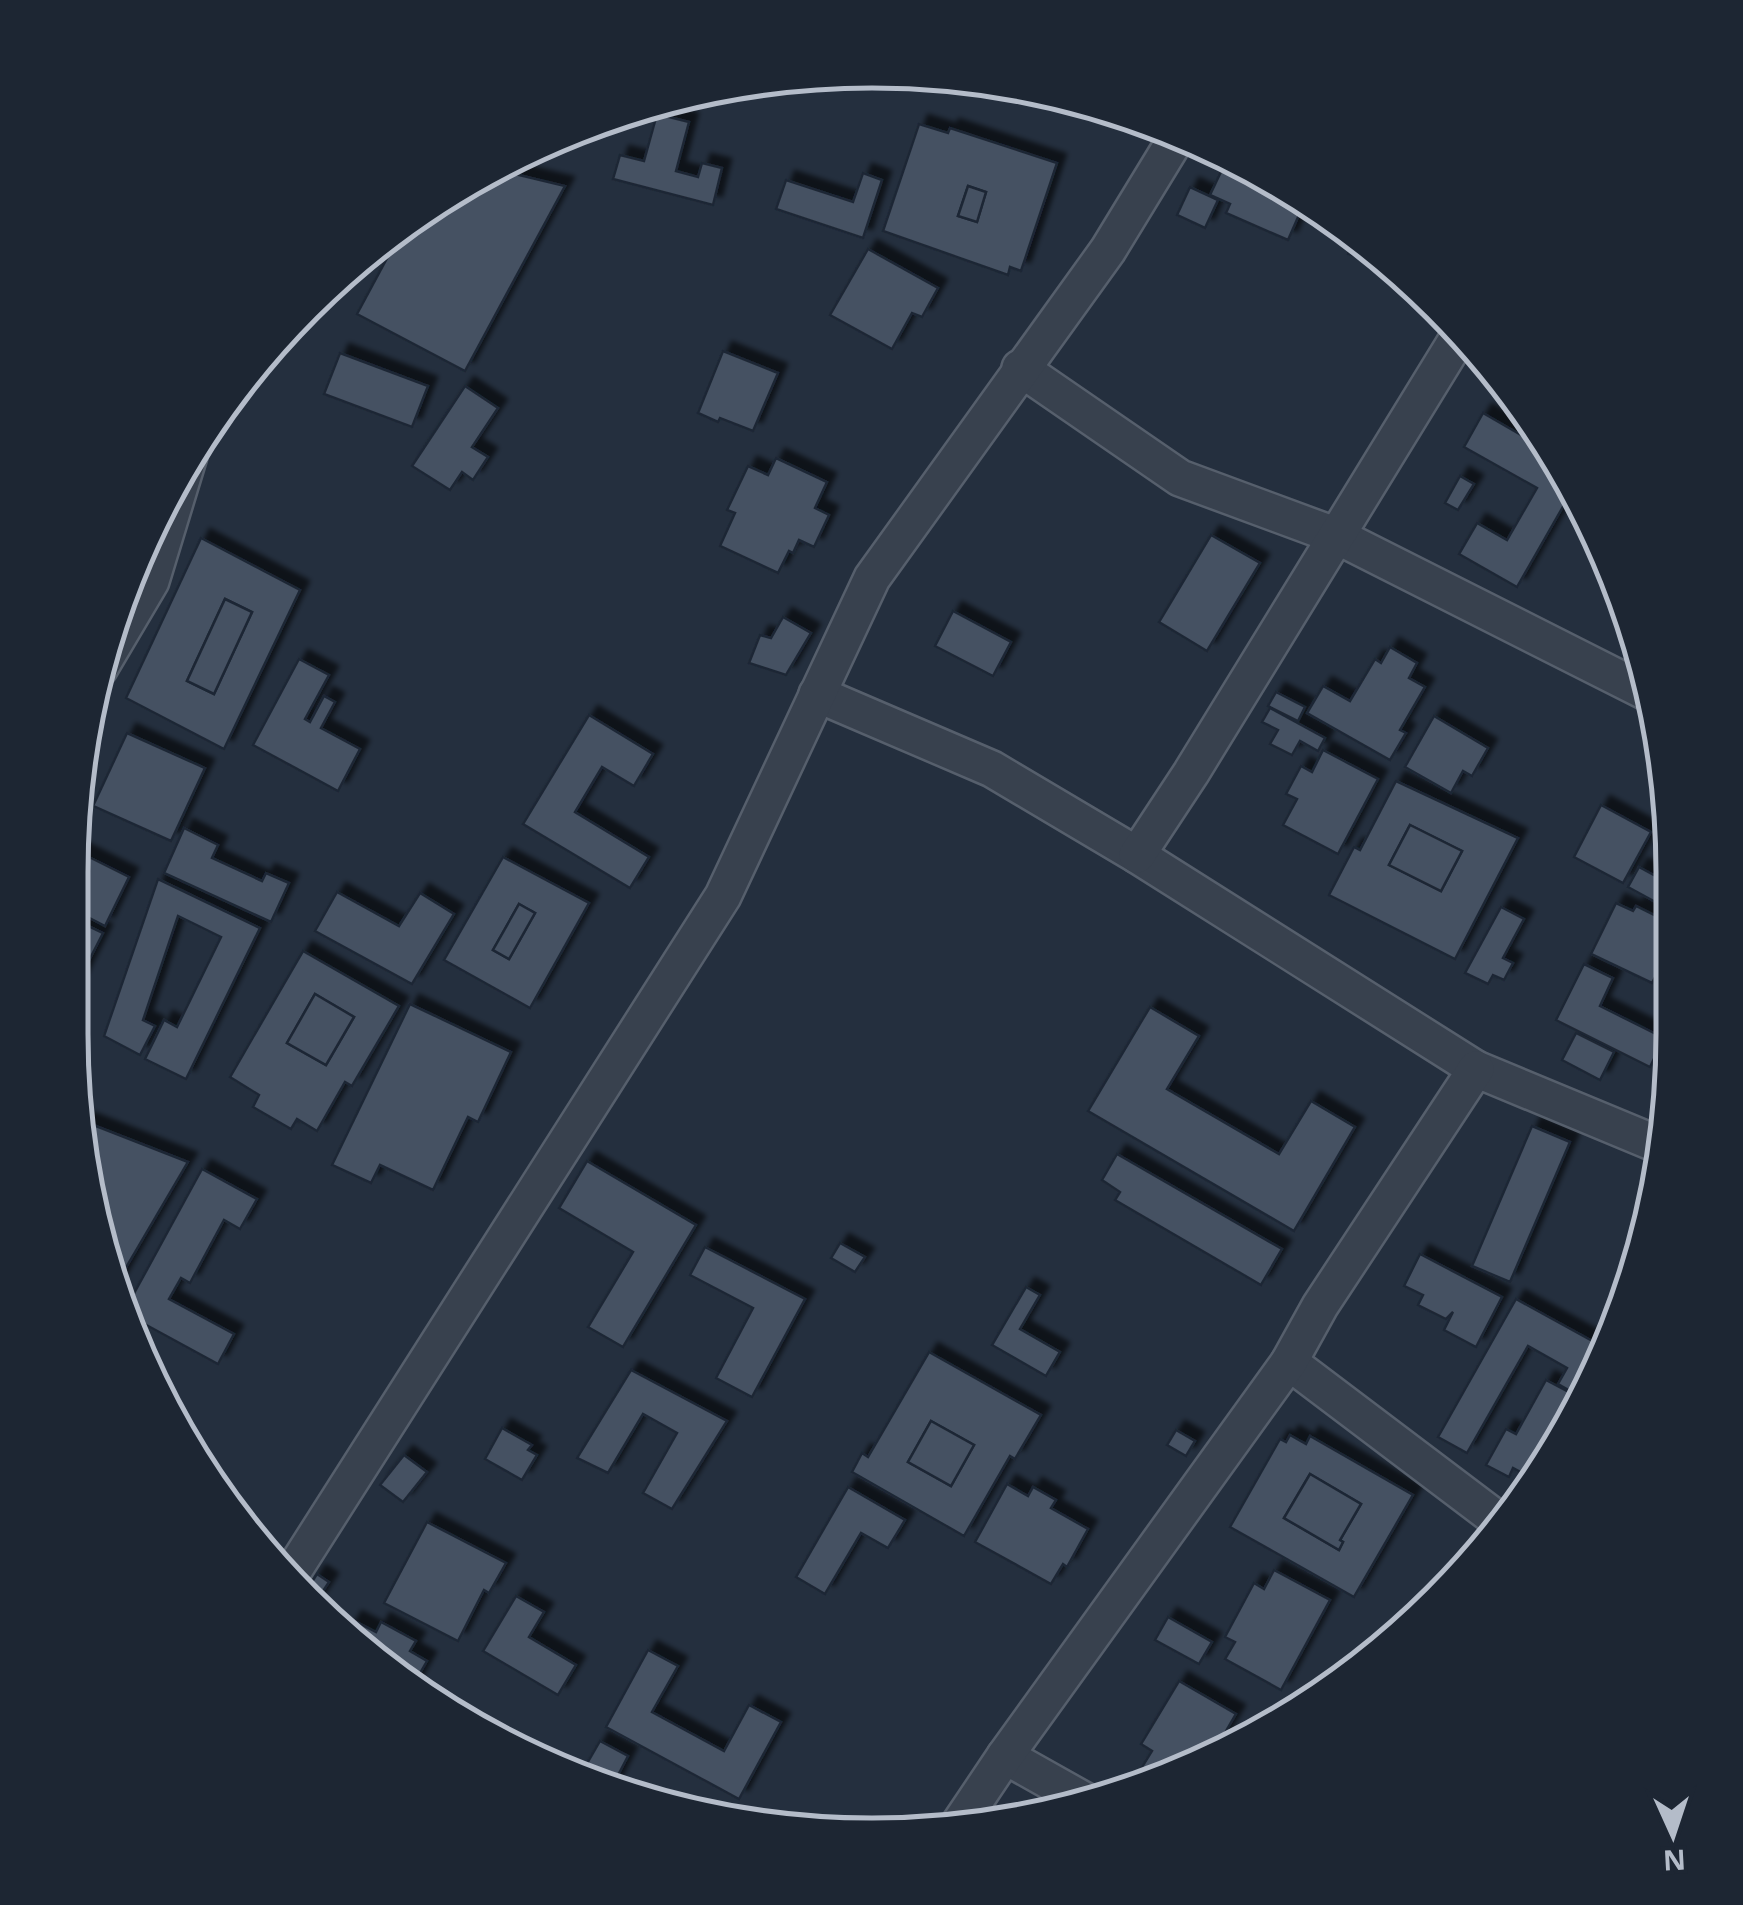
<svg xmlns="http://www.w3.org/2000/svg" width="1743" height="1905" font-family="'Noto Sans',sans-serif">
<style>
.building{fill:#455162;stroke:#1f2835;stroke-width:2.5;fill-rule:evenodd;filter:url(#shadow)}
.lines{fill:none;stroke-linecap:round;stroke-linejoin:round}
.street-casing{stroke:#565f6c;stroke-width:40}
.street{stroke:#38414e;stroke-width:35}
.rim{fill:none;stroke:#b4bcc9;stroke-width:5}
</style>
<defs>
<filter id="shadow"><feDropShadow dx="9" dy="-9" stdDeviation="2.5" flood-color="#0009"/></filter>
</defs>
<rect width="100%" height="100%" fill="#242f3e"/>
<g class="building">
<path d="M657,114L689,122L676,171L698,177L702,163L722,168L713,205L613,179L620,155L644,161Z"/>
<path d="M919,124L948,133L950,128L1057,163L1021,271L1010,267L1008,275L883,231ZM968,186L986,192L977,222L958,216Z"/>
<path d="M1222,154L1306,199L1288,240L1226,213L1230,204L1210,195L1227,159L1221,157Z"/>
<path d="M494,169L565,186L465,371L357,314L407,221L427,205Z"/>
<path d="M863,173L882,180L863,238L776,209L786,180L853,202Z"/>
<path d="M968,186L986,192L977,222L958,216Z"/>
<path d="M1190,187L1218,200L1205,228L1177,215Z"/>
<path d="M1353,235L1391,266L1348,254Z"/>
<path d="M868,249L938,288L922,317L912,313L892,349L830,315Z"/>
<path d="M723,351L778,373L753,431L720,418L718,422L698,413Z"/>
<path d="M340,353L428,386L412,427L324,394Z"/>
<path d="M465,386L498,408L472,447L488,457L473,480L462,472L450,490L412,466Z"/>
<path d="M1483,413L1552,453L1572,491L1517,587L1459,554L1477,523L1507,540L1537,488L1464,447Z"/>
<path d="M776,458L827,482L815,508L829,515L814,547L799,540L793,553L789,551L778,573L720,546L735,513L727,510L748,466L768,475Z"/>
<path d="M1460,476L1474,484L1458,510L1445,503Z"/>
<path d="M1211,535L1260,563L1207,651L1159,622Z"/>
<path d="M201,538L300,590L224,749L126,698ZM225,599L252,612L214,694L187,681Z"/>
<path d="M225,599L252,612L214,694L187,681Z"/>
<path d="M953,611L1011,642L993,676L935,646Z"/>
<path d="M783,617L811,633L786,675L749,663L760,635L771,638Z"/>
<path d="M1390,647L1417,663L1409,678L1425,687L1400,730L1406,733L1390,760L1307,713L1323,686L1350,701L1375,659L1381,663Z"/>
<path d="M299,659L329,675L305,719L310,722L324,696L335,702L321,728L360,749L338,791L253,745Z"/>
<path d="M1276,692L1305,707L1298,721L1268,706Z"/>
<path d="M1270,708L1325,738L1318,751L1300,741L1292,755L1270,744L1278,730L1262,722Z"/>
<path d="M589,715L653,754L634,786L602,767L575,812L649,857L630,888L523,824Z"/>
<path d="M1434,716L1488,748L1472,776L1463,771L1451,793L1405,767Z"/>
<path d="M127,733L205,768L171,841L93,806Z"/>
<path d="M1323,750L1378,779L1338,854L1283,825L1297,799L1286,794L1301,766L1312,772Z"/>
<path d="M1396,781L1518,838L1455,959L1329,895L1354,847L1360,850ZM1410,825L1462,851L1441,891L1389,865Z"/>
<path d="M1601,805L1651,832L1623,883L1574,857Z"/>
<path d="M1410,825L1462,851L1441,891L1389,865Z"/>
<path d="M184,828L218,845L212,858L262,881L266,873L289,883L271,922L164,873Z"/>
<path d="M79,852L129,877L105,926L76,911Z"/>
<path d="M503,857L589,903L530,1008L444,960ZM519,904L535,913L509,959L493,950Z"/>
<path d="M1639,867L1661,879V905L1628,887Z"/>
<path d="M158,879L260,928L186,1079L145,1059L164,1020L177,1027L221,937L178,916L143,1020L155,1026L140,1055L104,1036Z"/>
<path d="M337,892L399,926L420,893L454,914L412,984L315,931Z"/>
<path d="M1616,903L1633,911L1636,906L1662,919V940L1658,948L1662,950L1663,962L1652,983L1591,954Z"/>
<path d="M519,904L535,913L509,959L493,950Z"/>
<path d="M1501,907L1524,919L1503,958L1513,963L1504,980L1493,975L1488,984L1465,973Z"/>
<path d="M76,920L103,933L76,986L72,984Z"/>
<path d="M303,951L399,1006L352,1086L345,1082L317,1131L297,1119L291,1129L253,1107L259,1095L230,1077ZM315,994L354,1017L326,1065L287,1043Z"/>
<path d="M1584,964L1613,978L1600,1006L1664,1038L1650,1067L1556,1020Z"/>
<path d="M315,994L354,1017L326,1065L287,1043Z"/>
<path d="M410,1004L511,1052L478,1122L468,1117L433,1190L380,1165L371,1183L332,1165Z"/>
<path d="M1150,1007L1199,1036L1167,1089L1279,1154L1311,1101L1355,1127L1294,1231L1088,1111Z"/>
<path d="M1576,1033L1614,1052L1600,1080L1562,1060Z"/>
<path d="M78,1119L188,1162L117,1283L87,1194L97,1176L83,1169Z"/>
<path d="M1532,1126L1570,1142L1510,1282L1472,1266Z"/>
<path d="M1117,1154L1282,1249L1261,1285L1115,1200L1120,1192L1102,1180Z"/>
<path d="M587,1161L696,1225L623,1347L588,1327L633,1252L559,1208Z"/>
<path d="M202,1169L257,1199L240,1229L224,1220L190,1283L181,1278L169,1299L234,1334L218,1364L128,1315L126,1308Z"/>
<path d="M840,1243L865,1257L855,1272L831,1258Z"/>
<path d="M705,1247L805,1299L752,1397L716,1378L753,1308L690,1275Z"/>
<path d="M1420,1254L1502,1297L1476,1347L1444,1330L1453,1312L1446,1319L1418,1305L1423,1295L1404,1286Z"/>
<path d="M1026,1287L1040,1295L1020,1329L1060,1352L1046,1376L992,1345Z"/>
<path d="M1516,1299L1605,1348L1581,1397L1558,1384L1567,1368L1528,1346L1467,1453L1438,1437Z"/>
<path d="M929,1352L1041,1415L1015,1459L1010,1456L964,1536L852,1472L862,1453L868,1457ZM931,1421L974,1445L951,1486L908,1462Z"/>
<path d="M631,1370L727,1421L672,1509L643,1493L677,1433L643,1414L608,1473L577,1458Z"/>
<path d="M1546,1380L1580,1398L1547,1461L1534,1479L1513,1468L1509,1477L1486,1465L1506,1429L1516,1434Z"/>
<path d="M931,1421L974,1445L951,1486L908,1462Z"/>
<path d="M502,1428L532,1445L528,1450L537,1455L522,1480L485,1459Z"/>
<path d="M1176,1430L1195,1441L1186,1456L1167,1445Z"/>
<path d="M1290,1435L1306,1444L1310,1436L1413,1495L1354,1597L1230,1527L1280,1439L1286,1442ZM1310,1474L1361,1504L1340,1540L1343,1542L1339,1550L1284,1518Z"/>
<path d="M404,1455L427,1472L403,1502L380,1485Z"/>
<path d="M1310,1474L1361,1504L1340,1540L1343,1542L1339,1550L1284,1518Z"/>
<path d="M1007,1484L1028,1496L1033,1487L1056,1500L1051,1508L1088,1529L1067,1567L1063,1564L1051,1584L975,1542Z"/>
<path d="M848,1487L905,1520L888,1548L861,1533L825,1594L796,1577Z"/>
<path d="M427,1522L506,1563L489,1593L484,1590L458,1641L384,1603Z"/>
<path d="M1274,1570L1330,1600L1281,1690L1225,1659L1235,1642L1225,1637L1254,1583L1264,1589Z"/>
<path d="M317,1574L329,1582L316,1602L306,1591Z"/>
<path d="M516,1596L544,1612L529,1637L576,1665L558,1695L483,1651Z"/>
<path d="M1168,1617L1212,1642L1199,1664L1155,1640Z"/>
<path d="M353,1620L376,1632L381,1622L416,1641L410,1651L427,1661L412,1687L383,1669L346,1632Z"/>
<path d="M648,1650L678,1666L652,1712L724,1751L749,1705L781,1722L739,1799L606,1727Z"/>
<path d="M1179,1681L1236,1714L1219,1743L1225,1747L1179,1774L1162,1779L1142,1767L1152,1751L1141,1744Z"/>
<path d="M600,1741L628,1756L613,1785L581,1774Z"/>
</g>
<g class="lines">
<defs>
<g id="street">
<path d="M1020,368L1180,478L1337,536L1652,695"/>
<path d="M99,669L151,581L189,456"/>
<path d="M817,694L992,769L1137,855L1476,1069L1664,1147"/>
<path d="M1137,855L1191,773L1461,333"/>
<path d="M1289,1362L1502,1523"/>
<path d="M290,1576L723,896L872,578L1108,250L1180,132"/>
<path d="M1005,1756L1087,1802"/>
<path d="M958,1826L1005,1756L1289,1362L1320,1306L1476,1069"/>
</g>
</defs>
<use href="#street" class="street-casing"/>
<use href="#street" class="street"/>
</g>
<path d="M0 0H1743V1905H0ZM872 88H872A784 784 0 0 1 1656 872V1034A784 784 0 0 1 872 1818H872A784 784 0 0 1 88 1034V872A784 784 0 0 1 872 88Z" fill="#1d2633" fill-rule="evenodd"/>
<path class="rim" d="M872 88H872A784 784 0 0 1 1656 872V1034A784 784 0 0 1 872 1818H872A784 784 0 0 1 88 1034V872A784 784 0 0 1 872 88Z"/>
<g transform="translate(1673 1835) rotate(177)" stroke="#1d2633" stroke-width="8" paint-order="stroke">
<path d="M0-8L18 38L0 25L-18 38Z" fill="#b4bcc9"/>
<text y="-15" font-size="28" font-weight="bold" text-anchor="middle" fill="#b4bcc9">N</text>
</g>
</svg>
